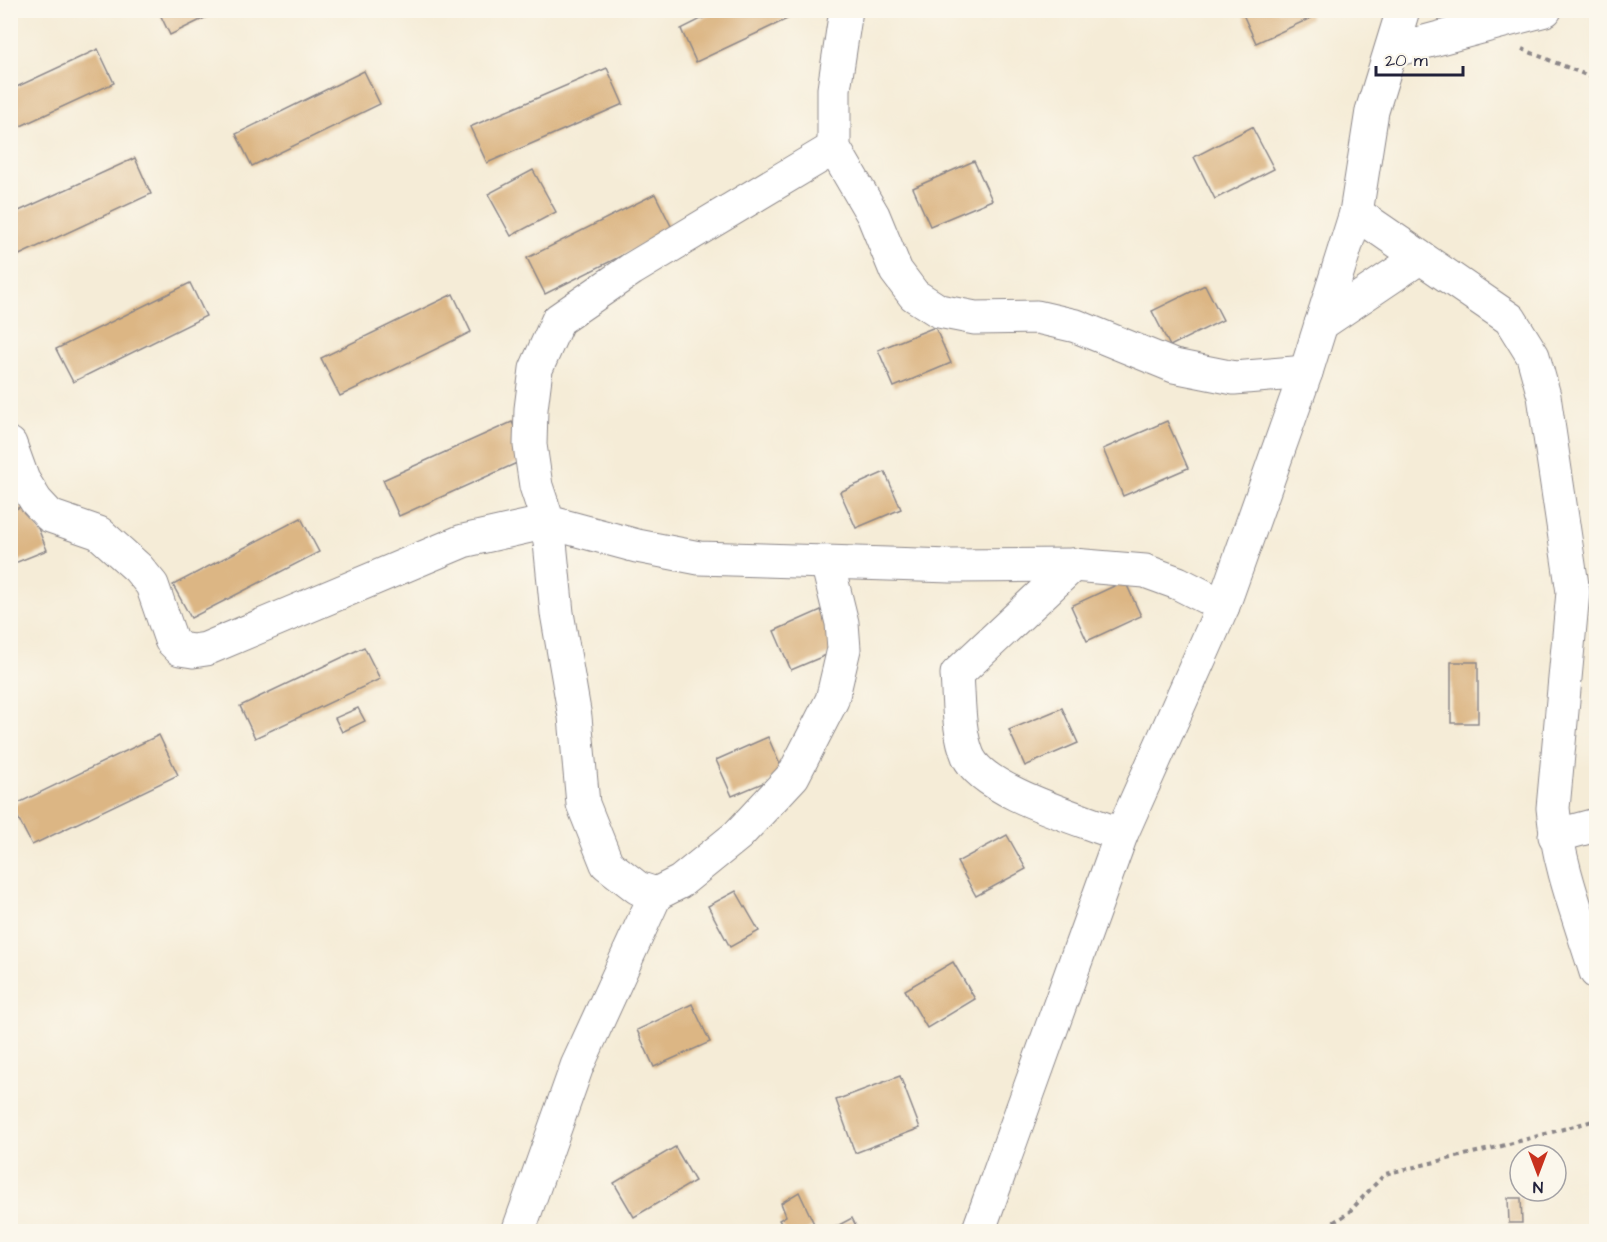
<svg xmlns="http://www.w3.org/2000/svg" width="1607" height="1242" font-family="'Architects Daughter',sans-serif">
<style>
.building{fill:#dcb684}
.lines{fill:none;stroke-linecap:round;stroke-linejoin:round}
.minor-casing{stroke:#8c8789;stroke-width:35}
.path{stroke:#8c8789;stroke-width:4;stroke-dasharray:4.5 4.5;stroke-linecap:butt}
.minor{stroke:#fff;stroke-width:33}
</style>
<rect width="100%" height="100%" fill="#fbf7ec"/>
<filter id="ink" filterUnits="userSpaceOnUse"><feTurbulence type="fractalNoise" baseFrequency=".0167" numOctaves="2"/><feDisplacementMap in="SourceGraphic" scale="12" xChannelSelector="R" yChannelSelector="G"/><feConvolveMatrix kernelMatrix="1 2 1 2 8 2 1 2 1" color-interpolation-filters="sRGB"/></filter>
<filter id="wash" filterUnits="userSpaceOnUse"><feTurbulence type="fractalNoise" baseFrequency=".008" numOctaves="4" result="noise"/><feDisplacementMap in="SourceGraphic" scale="24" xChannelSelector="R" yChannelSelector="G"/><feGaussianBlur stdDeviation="1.35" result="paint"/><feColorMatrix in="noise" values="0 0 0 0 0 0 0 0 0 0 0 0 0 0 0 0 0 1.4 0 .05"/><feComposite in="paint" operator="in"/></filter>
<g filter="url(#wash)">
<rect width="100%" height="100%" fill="#f5ecd7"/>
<g id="blocks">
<g class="building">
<path d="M158,10H221L170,35Z"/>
<path d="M719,10H806L696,62L681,29Z"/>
<path d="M1241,10H1307L1311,18L1256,43Z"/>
<path d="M98,49L114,83L10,131V90Z"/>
<path d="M607,68L623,104L487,163L470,127Z"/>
<path d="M364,71L380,104L252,166L236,134Z"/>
<path d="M1252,127L1274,169L1215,199L1194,157Z"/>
<path d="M135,158L151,194L15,257L10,248V215Z"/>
<path d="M974,161L992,200L930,226L913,188Z"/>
<path d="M533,170L556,212L511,236L488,194Z"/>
<path d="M655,194L673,230L545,294L527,258Z"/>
<path d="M190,283L206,316L73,382L56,349Z"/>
<path d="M1205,285L1223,320L1170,346L1152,311Z"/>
<path d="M453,294L471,332L340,396L321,358Z"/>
<path d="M935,327L951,363L894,387L878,350Z"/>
<path d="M1167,421L1188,468L1123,496L1103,449Z"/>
<path d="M512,422L528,458L399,516L383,480Z"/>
<path d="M885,472L901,509L856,528L840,492Z"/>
<path d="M28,504L47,550L10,565V511Z"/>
<path d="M301,518L319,552L191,618L173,585Z"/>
<path d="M1125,581L1141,616L1087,641L1071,606Z"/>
<path d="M821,610L838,650L791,670L774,631Z"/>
<path d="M364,647L380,679L255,738L240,706Z"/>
<rect x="1451" y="662" width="27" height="61"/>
<path d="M358,708L365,721L342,732L335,718Z"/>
<path d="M1062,708L1078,743L1025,766L1009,730Z"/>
<path d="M159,735L178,775L32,845L12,806Z"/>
<path d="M768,737L784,774L732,796L716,760Z"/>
<path d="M1007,835L1026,869L976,896L957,862Z"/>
<path d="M736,891L759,931L730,947L708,906Z"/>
<path d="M953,962L975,999L927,1028L905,990Z"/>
<path d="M692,1004L710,1042L654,1067L637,1030Z"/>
<path d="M900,1076L920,1128L855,1153L836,1100Z"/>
<path d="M675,1147L695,1181L634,1217L614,1183Z"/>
<path d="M799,1192L815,1226L803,1232H786L779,1220L786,1216L781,1203Z"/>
<path d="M1508,1198H1521L1522,1223H1509Z"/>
<path d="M852,1218L859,1232H826Z"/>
</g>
</g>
</g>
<g filter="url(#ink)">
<use href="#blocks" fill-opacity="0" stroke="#8c8789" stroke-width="1.5"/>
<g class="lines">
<defs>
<g id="minor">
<path d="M846,10L834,89V148L873,215L896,271L914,295L939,311L975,318L1037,317L1076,326L1174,366L1234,378L1306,372"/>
<path d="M1391,51L1545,10"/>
<path d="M834,148L632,269L558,320L536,369L531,409L530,445L536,486L548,522L637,546L699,558L951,566L1073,565L1145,571L1178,583L1223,606"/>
<path d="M1356,213L1510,319L1533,356L1544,396L1573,592L1553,808C1558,865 1579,917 1596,972"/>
<path d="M1321,324L1419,258"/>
<path d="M10,444L23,480L36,501L50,516L99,533L138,568L152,585L171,640L180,649L193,651L206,649L463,541L548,522L557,613L575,717L583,804L607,864L638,888L656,894L680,882L738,835L793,776L832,700L844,649L842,623L827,562"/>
<path d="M1073,565L957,674C959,700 958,732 968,756C984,793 1085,820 1121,835"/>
<path d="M1555,836L1596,825"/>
<path d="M518,1232L577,1066L656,894"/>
<path d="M978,1232L1121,835L1223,606L1306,372L1356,213L1372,111L1403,10"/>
</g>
</defs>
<use href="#minor" class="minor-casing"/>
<g class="path">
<path d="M1522,49L1596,79"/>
<path d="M1254,1232L1312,1229L1329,1225L1347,1214L1385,1174L1498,1147L1596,1120"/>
</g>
<use href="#minor" class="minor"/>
</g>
</g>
<rect width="1607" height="1242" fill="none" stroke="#fbf7ec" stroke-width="36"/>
<g transform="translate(1538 1173) rotate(180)"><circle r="28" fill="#fbf7ec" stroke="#a4a2a5" stroke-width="1.5"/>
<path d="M0-4.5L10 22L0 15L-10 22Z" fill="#c8321e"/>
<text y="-9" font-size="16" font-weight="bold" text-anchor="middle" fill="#22223b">N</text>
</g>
<path d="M1376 66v9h87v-9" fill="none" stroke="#22223b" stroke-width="3"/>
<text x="1385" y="66" font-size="18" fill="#22223b" stroke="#fbf7ec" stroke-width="4.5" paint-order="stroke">20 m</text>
</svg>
